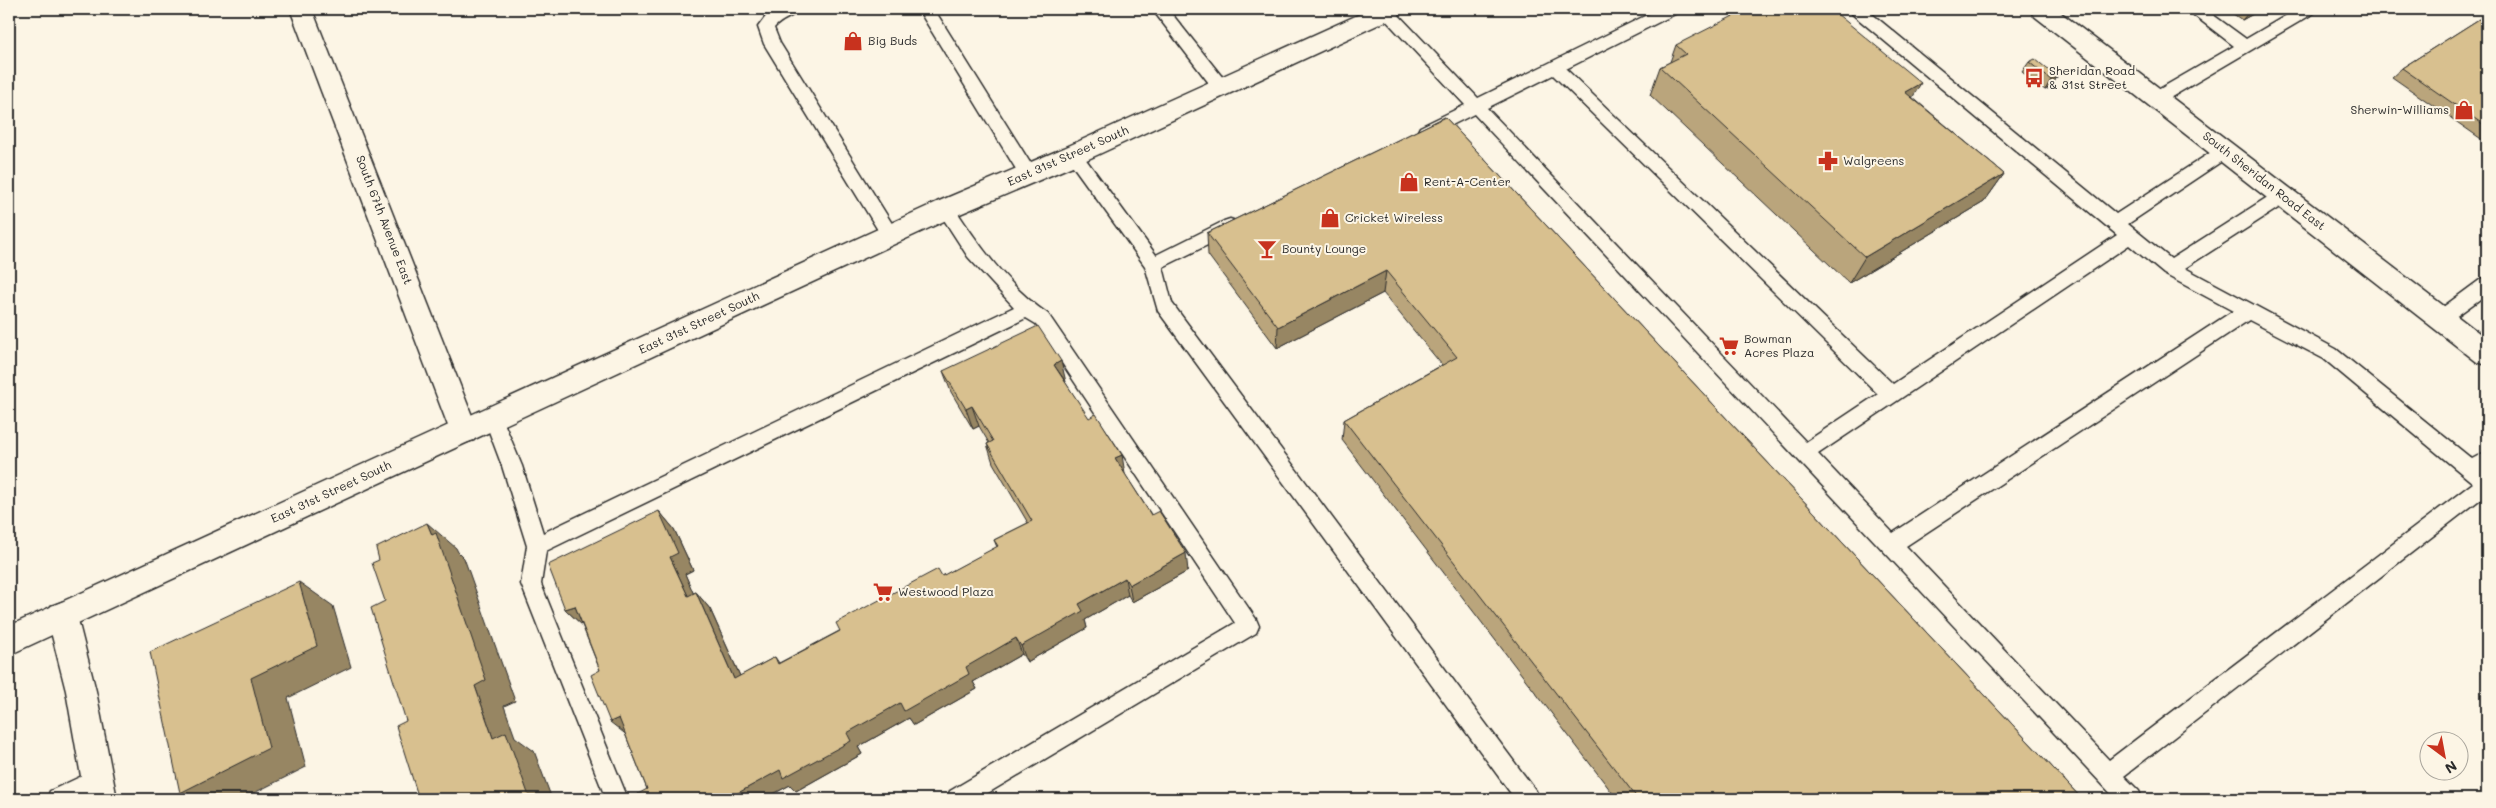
<svg xmlns="http://www.w3.org/2000/svg" width="2496" height="808" font-family="Mali,sans-serif">
<style>
.lines{fill:none;stroke-linecap:round;stroke-linejoin:round}
.service-casing{stroke:#2b2b2b;stroke-width:3}
.minor-casing{stroke:#2b2b2b;stroke-width:3}
.secondary-casing{stroke:#2b2b2b;stroke-width:3}
.service{fill:#fcf5e5;fill-rule:evenodd}
.minor{fill:#fcf5e5;fill-rule:evenodd}
.secondary{fill:#fcf5e5;fill-rule:evenodd}
.wall{fill:#baa57b;stroke:#2b2b2b}
.shaded-wall{fill:#978664;stroke:#2b2b2b}
.building{fill:#d8c08f;stroke:#2b2b2b}
.labels{text-anchor:middle;stroke-width:4;stroke-linejoin:round;paint-order:stroke}
.poi-label{font-size:12px;fill:#2b2b2b;stroke:#fcf5e5;text-anchor:start}
.street-label{font-size:12px;fill:#2b2b2b;stroke:#fcf5e5}
</style>
<rect width="100%" height="100%" fill="#fcf5e5"/>
<filter id="ink" filterUnits="userSpaceOnUse"><feTurbulence type="fractalNoise" baseFrequency=".02" numOctaves="2"/><feDisplacementMap in="SourceGraphic" scale="10" xChannelSelector="R" yChannelSelector="G"/><feConvolveMatrix kernelMatrix="1 2 1 2 8 2 1 2 1" color-interpolation-filters="sRGB"/></filter>
<g filter="url(#ink)">
<g class="lines">
<defs>
<g id="service">
<path d="M777,9H800C795,17 782,18 774,28L780,43L896,230L899,235L896,240L890,242L884,240L764,44L758,27L770,11Z"/>
<path d="M918,9H934L1034,169L1036,174L1034,179L1028,181L1022,179Z"/>
<path d="M1152,9H1168L1227,83L1229,87L1227,91L1221,93L1215,91Z"/>
<path d="M1380,9H1393L1478,98L1659,9H1680L1677,13L1566,69L1893,384L2117,235L1851,13L1848,9H1866L2116,214L2219,147L2225,145L2231,147L2233,151L2231,155L2128,224L2171,259L2277,191L2283,189L2289,191L2292,196L2289,201L2185,268L2336,349L2472,459L2487,451V494L2124,776L2139,791L2142,799H2116L1474,114L1432,135L1426,137L1420,135L1418,131L1420,127L1465,105L1381,15ZM1553,75L1878,394L1806,442L1487,108ZM2129,245L2164,274L2233,311L1893,533L1818,454ZM2249,320L2324,359L2473,483L2109,760L1906,546Z"/>
<path d="M2186,9H2205L2246,39L2297,9H2317L2314,13L2163,102L2157,104L2151,102L2149,98L2151,94L2234,46Z"/>
<path d="M1073,149L1079,150L1156,255L1224,221L1230,219L1236,221L1239,226L1236,231L1163,267L1172,303L1536,791L1539,799H1515L1158,311L1145,266L1065,155L1067,150Z"/>
<path d="M946,202L952,204C978,244 1008,287 1048,314L1256,619L1259,626L1256,633L978,799H947L950,791L1235,623L1036,324L1026,318L546,551L541,584L628,799H606L521,584L527,546L502,466L484,418L486,412L493,410L500,412L502,418L522,466L543,533L1014,307L968,257L937,209L940,204Z"/>
<path d="M2487,277V294L2447,323L2441,325L2435,323L2432,318L2435,313L2481,279Z"/>
<path d="M97,769L105,772L108,780L105,788L81,799H47L50,791Z"/>
</g>
<g id="minor">
<path d="M290,9H312L478,431L474,440L464,443L454,440L450,431Z"/>
<path d="M62,602L73,606L77,616L96,691L117,799H85L66,691L47,616L51,606Z"/>
</g>
<g id="secondary">
<path d="M1371,9H1402L1399,15L1082,162L955,216L9,655V626L937,202L1064,148Z"/>
<path d="M2030,9H2056L2487,339V365L2477,362L2033,15Z"/>
</g>
</defs>
<use href="#service" class="service-casing"/>
<use href="#minor" class="minor-casing"/>
<use href="#secondary" class="secondary-casing"/>
<use href="#service" class="service"/>
<use href="#minor" class="minor"/>
<use href="#secondary" class="secondary"/>
</g>
<g class="wall">
<path d="M2226,9H2262L2242,20Z"/>
<path d="M2487,14V143L2392,77L2402,68Z"/>
<path d="M1676,45L1912,97L2004,174L1984,202L1849,283L1650,95L1660,67L1670,62Z"/>
<path d="M2029,62L2057,77L2051,87L2045,90L2022,72Z"/>
<path d="M1445,117L2082,799H1617L1342,440L1344,420L1442,365L1383,293L1277,348L1208,255L1207,233Z"/>
<path d="M1061,361L1065,382L1188,571L1132,602L1128,595L1085,620L1087,628L1027,662L1022,654L973,682L977,689L914,725L909,718L858,747L862,754L796,791L790,785L764,799H640L647,789L582,625L565,609L659,511L674,529L693,570L685,574L693,593L696,592L710,609L740,676L775,657L779,663L997,547L994,540L1028,523L993,463L987,444L989,443L979,426L973,429L951,392L943,371Z"/>
</g>
<g class="shaded-wall">
<path d="M2252,9H2262L2242,20Z"/>
<path d="M2057,77L2051,87L2045,90L2051,80Z"/>
<path d="M1921,83L1904,112L1905,92Z"/>
<path d="M2004,174L1984,202L1849,283L1865,257Z"/>
<path d="M1386,271L1383,293L1277,348L1278,327Z"/>
<path d="M1061,361L1066,382L1054,365Z"/>
<path d="M972,406L979,426L973,429L966,409Z"/>
<path d="M1122,455L1125,474L1115,458Z"/>
<path d="M659,511L674,529L693,570L685,574L702,613L688,596L670,557Z"/>
<path d="M427,523L456,548L458,552L464,558L515,701L504,706L515,737L534,751L552,799H530L493,738L475,686L432,535Z"/>
<path d="M1186,553L1188,571L1132,602L1129,585Z"/>
<path d="M1125,578L1128,595L1085,620L1087,628L1027,662L1021,646L1079,604Z"/>
<path d="M299,582L333,606L351,667L288,698L306,767L242,799H196L180,793Z"/>
<path d="M696,592L710,609L748,694L734,679Z"/>
<path d="M575,606L583,626L565,609Z"/>
<path d="M1016,638L1022,654L973,682L977,689L914,725L909,718L858,747L862,754L796,791L790,785L764,799H727Z"/>
<path d="M619,718L628,736L610,722Z"/>
</g>
<g class="building">
<path d="M1747,9H1831L1921,83L1905,92L2004,174L1865,257L1660,67L1686,54L1676,45Z"/>
<path d="M2487,14V127L2402,68Z"/>
<path d="M2035,59L2057,77L2051,80L2029,62Z"/>
<path d="M1445,117L2082,799H1638L1344,420L1457,357L1386,271L1278,327L1207,233Z"/>
<path d="M1038,326L1061,361L1054,365L1089,418L1096,414L1122,455L1115,458L1151,515L1159,511L1186,553L1129,585L1125,578L1079,604L1083,611L1021,646L1016,638L966,667L969,674L904,711L900,703L847,733L851,741L783,778L780,770L727,799H640L638,794L647,789L619,718L610,722L591,675L600,670L575,606L565,609L548,565L659,511L678,553L670,557L688,596L696,592L734,679L775,657L778,664L840,631L836,623L938,569L942,576L998,546L994,540L1032,521L987,444L993,441L972,406L966,409L943,371Z"/>
<path d="M427,523L432,535L436,533L486,680L475,686L493,738L506,732L530,799H419L396,726L406,721L371,608L385,601L372,563L379,560L376,548Z"/>
<path d="M299,582L317,646L251,678L269,748L180,793L150,652Z"/>
</g>
</g>
<defs>
<symbol id="shop-bare" viewBox="-9 -9 18 18"><path d="M-5-2.5h2.3a2.7 3.5 0 0 1 5.4 0H5L5.5 6h-11ZM-1.5-2.5h3a1.5 2.3 0 0 0-3 0Z" fill="#c8321e" stroke="#fcf5e5" stroke-width="2.5" paint-order="stroke"/></symbol>
<symbol id="bus-bare" viewBox="-9 -9 18 18"><path d="M-5-6H5V4H4V6H2V4H-2V6H-4V4H-5ZM-3.5-4V0h7V-4ZM-3.5 1.2v1.5H-2V1.2ZM2 1.2v1.5H3.5V1.2Z" fill="#c8321e" stroke="#fcf5e5" stroke-width="2.5" paint-order="stroke"/></symbol>
<symbol id="pharmacy-bare" viewBox="-9 -9 18 18"><path d="M-2-6h4v4h4v4h-4v4h-4v-4h-4v-4h4Z" fill="#c8321e" stroke="#fcf5e5" stroke-width="2.5" paint-order="stroke"/></symbol>
<symbol id="bar-bare" viewBox="-9 -9 18 18"><path d="M-6-5H6L.8 .8V4.5H3.5V6h-7V4.5H-.8V.8Z" fill="#c8321e" stroke="#fcf5e5" stroke-width="2.5" paint-order="stroke"/></symbol>
<symbol id="supermarket-bare" viewBox="-9 -9 18 18"><path d="M-6-5.5h2.5l.6 2H6L4.5 2H-2.5L-4.4-4H-6ZM-1.5 3.2a1.3 1.3 0 1 0 .1 0ZM3 3.2a1.3 1.3 0 1 0 .1 0Z" fill="#c8321e" stroke="#fcf5e5" stroke-width="2.5" paint-order="stroke"/></symbol>
</defs>
<g fill-rule="evenodd">
<use href="#shop-bare" x="839" y="27" width="28" height="28"/>
<use href="#bus-bare" x="2020" y="64" width="28" height="28"/>
<use href="#shop-bare" x="2450" y="96" width="28" height="28"/>
<use href="#pharmacy-bare" x="1814" y="147" width="28" height="28"/>
<use href="#shop-bare" x="1395" y="168" width="28" height="28"/>
<use href="#shop-bare" x="1316" y="204" width="28" height="28"/>
<use href="#bar-bare" x="1253" y="235" width="28" height="28"/>
<use href="#supermarket-bare" x="1715" y="332" width="28" height="28"/>
<use href="#supermarket-bare" x="869" y="578" width="28" height="28"/>
</g>
<g class="labels">
<g class="poi-label">
<text x="868" y="45">Big Buds</text>
<text x="2049" y="75">Sheridan Road<tspan x="2049" dy="14">&amp; 31st Street</tspan></text>
<text x="2449" y="114" text-anchor="end">Sherwin-Williams</text>
<text x="1843" y="165">Walgreens</text>
<text x="1424" y="186">Rent-A-Center</text>
<text x="1345" y="222">Cricket Wireless</text>
<text x="1282" y="253">Bounty Lounge</text>
<text x="1744" y="343">Bowman<tspan x="1744" dy="14">Acres Plaza</tspan></text>
<text x="898" y="596">Westwood Plaza</text>
</g>
<g class="street-label">
<text transform="translate(1068 156) rotate(-24)" y="4">East 31st Street South</text>
<text transform="translate(2264 181) rotate(38)" y="4">South Sheridan Road East</text>
<text transform="translate(384 220) rotate(69)" y="4">South 67th Avenue East</text>
<text transform="translate(699 323) rotate(-25)" y="4">East 31st Street South</text>
<text transform="translate(331 492) rotate(-25)" y="4">East 31st Street South</text>
</g>
</g>
<rect width="2496" height="808" fill="none" stroke="#fcf5e5" stroke-width="30"/>
<rect x="15" y="15" width="2466" height="778" fill="none" stroke="#2b2b2b" stroke-width="2" filter="url(#ink)"/>
<g transform="translate(2444 756) rotate(148)"><circle r="24" fill="#fcf5e5" stroke="#a8a49b"/>
<path d="M0-4L9 19L0 12L-9 19Z" fill="#c8321e"/>
<text y="-8" font-size="14" font-weight="bold" text-anchor="middle" fill="#2b2b2b">N</text>
</g>
</svg>
